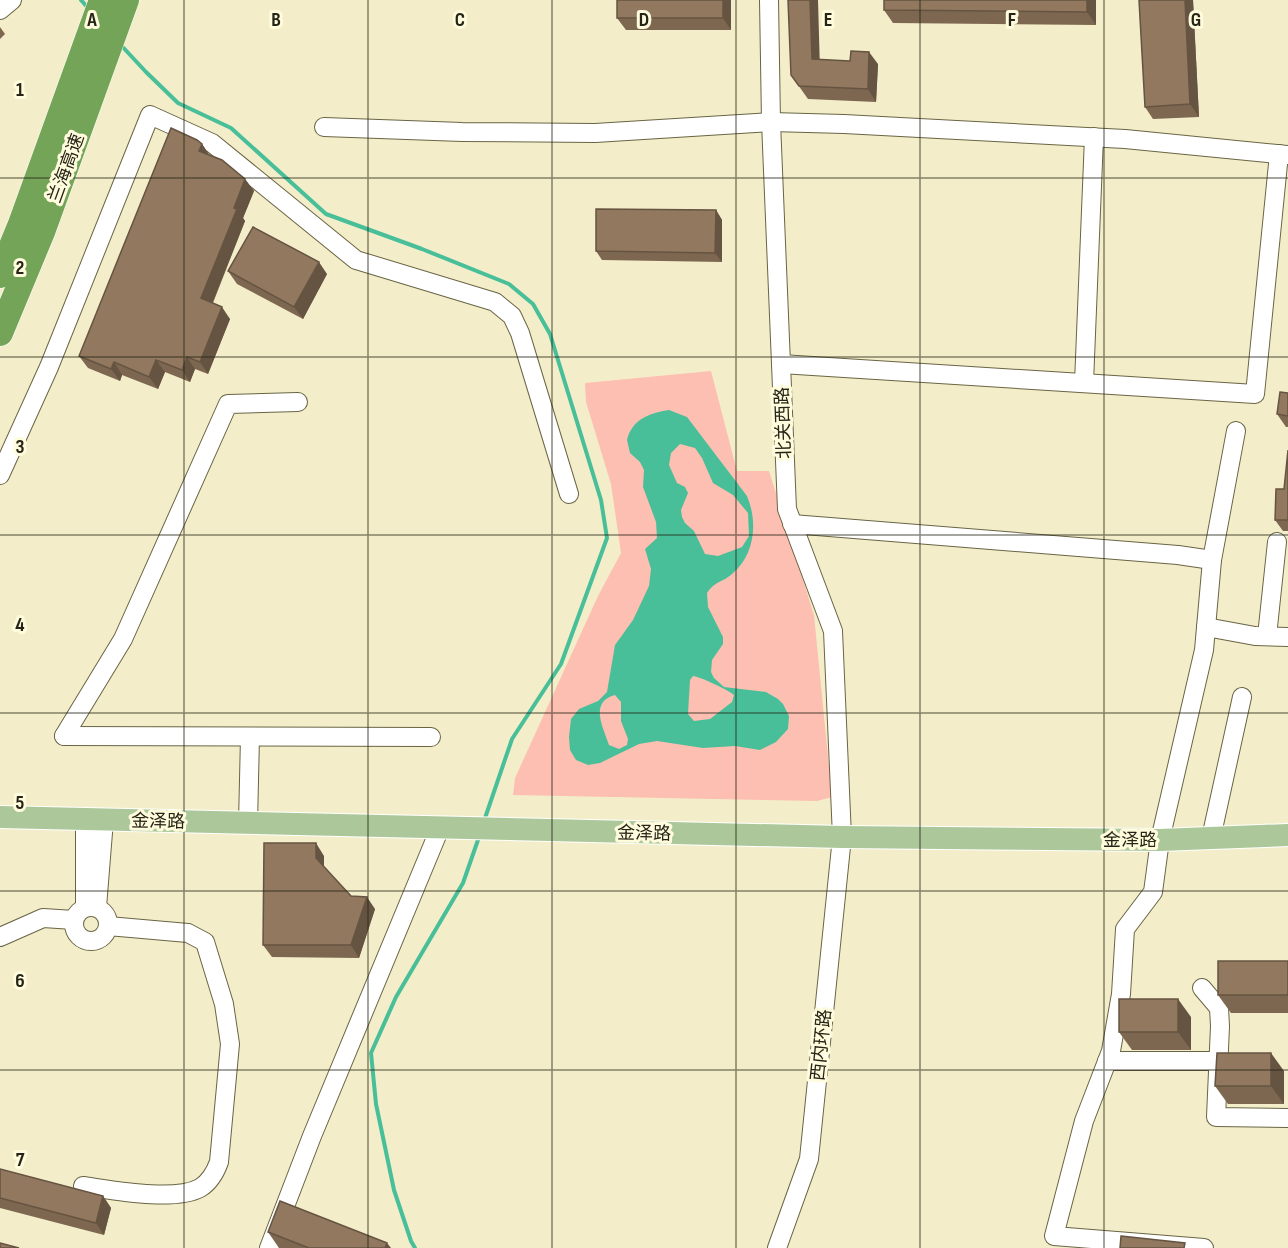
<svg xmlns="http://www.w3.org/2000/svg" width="1288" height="1248" font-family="'Sofia Sans Condensed','Noto Sans SC',sans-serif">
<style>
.green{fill:#fdbfb1}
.water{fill:#48bf99;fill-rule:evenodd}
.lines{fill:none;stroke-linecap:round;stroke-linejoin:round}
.stream{stroke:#48bf99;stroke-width:4}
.minor-casing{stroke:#696444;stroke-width:20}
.major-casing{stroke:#fff;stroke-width:24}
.highway-casing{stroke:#fff;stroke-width:27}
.minor{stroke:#fff;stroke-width:18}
.major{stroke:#acc89a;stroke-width:22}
.highway{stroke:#74a457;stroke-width:26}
.wall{fill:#7d6751}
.shaded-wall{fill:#665442}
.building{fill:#91785e;stroke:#665442;stroke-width:1.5}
.grid{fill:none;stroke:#262416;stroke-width:1.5;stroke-opacity:0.55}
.labels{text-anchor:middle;stroke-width:6;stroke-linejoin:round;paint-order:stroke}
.street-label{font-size:18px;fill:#262416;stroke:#fffbdd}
.grid-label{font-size:20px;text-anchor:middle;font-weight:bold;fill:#262416;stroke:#fffbdd;stroke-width:6;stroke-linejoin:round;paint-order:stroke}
</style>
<rect width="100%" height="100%" fill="#f3eec9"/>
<path class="green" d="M711,371L737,471H769L814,615L832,797L817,801L513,795L515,778L598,596L621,553L611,484L586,402L585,383Z"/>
<path class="water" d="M669,410L687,417L747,496C758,522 755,555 732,574C722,583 716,580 707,593L708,607L723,637V644L712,660L711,672L714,678L724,687L766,692L778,699L783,704L789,716L788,729L776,742L760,750L735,746L703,748L657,741L639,744L600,763L588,765L576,760L570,750L569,737L571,719L579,709L598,701L607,692L615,645L633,620L649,586L651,569L645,549L657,538L656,522L643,487L644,470L640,462L630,453L627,440C632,419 650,413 669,410ZM680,444L695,448L702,458L713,483L733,495L748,513L749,536L742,547L718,556L705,554L694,531L685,523L682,517L681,510L688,493L685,487L677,483L669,465L671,453ZM693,676C699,676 730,691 734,695L732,702L710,719L694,721L688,714L690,680ZM615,695L621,702V721L628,739L627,745L619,749L609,745C603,727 589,702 615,695Z"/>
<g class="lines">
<g class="stream">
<path d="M81,0L88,8"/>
<path d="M119,43L146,72L178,103L231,128L326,214L422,249L509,284L533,304L550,334L601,500L607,538L561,664L512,739L484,821"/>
<path d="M415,1248L411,1241L394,1190L376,1104L371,1053L396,997L463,883L479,837"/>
</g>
<defs>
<g id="minor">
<path d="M769,0L771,122L787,509L833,631L842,837L809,1159L777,1248"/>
<path d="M0,10L12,0"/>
<path d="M324,127L462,132L595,133L771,122L844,124L1125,139L1288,155"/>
<path d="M781,364L1255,394L1279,154"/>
<path d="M1084,383L1094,137"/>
<path d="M0,475L49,367L150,115L212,143L356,260L495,302L512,316L520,333L569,494"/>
<path d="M792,524L1178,555L1212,560"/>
<path d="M1206,627L1255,636L1288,637"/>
<path d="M1267,636L1277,542"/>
<path d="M64,736L123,639L228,404L298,402"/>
<path d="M64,736L431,737"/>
<path d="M248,823L250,737"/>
<path d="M1211,838L1242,697"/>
<circle cx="91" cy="924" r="17"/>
<path d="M85,907V819"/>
<path d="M97,907L104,820"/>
<path d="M0,937L43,918L74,920"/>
<path d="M1202,988L1219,1008L1220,1026L1216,1117L1288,1118"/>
<path d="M1107,1061H1219"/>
<path d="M83,1186C112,1190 174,1202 200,1188C210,1182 215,1173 219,1162L230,1044L224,1004L205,942L188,933L108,926"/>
<path d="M269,1248L312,1136L440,828"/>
<path d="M1204,1248L1054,1236L1084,1121L1111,1051L1121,994L1125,929L1153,892L1160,840L1204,650L1212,560L1236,431"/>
</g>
<path id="major" d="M0,817L842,837L1160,840L1288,835"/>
<g id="highway">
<path d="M0,275L21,224L102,0"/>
<path d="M0,333L42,232L126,0"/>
</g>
</defs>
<use href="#minor" class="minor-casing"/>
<use href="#major" class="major-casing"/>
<use href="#highway" class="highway-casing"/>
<use href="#minor" class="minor"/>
<use href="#major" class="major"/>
<use href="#highway" class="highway"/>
</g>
<g class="wall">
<path d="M731,0V30H626L617,18Z"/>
<path d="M884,0H1096V25L893,23L884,10Z"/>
<path d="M1139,0H1193L1199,117L1153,119L1145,107Z"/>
<path d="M0,27L5,34L0,39Z"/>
<path d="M820,59L878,64L876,102L808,99L791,75Z"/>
<path d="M202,144L210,156L245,179L254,191L243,218L245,221L213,303L230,319L208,374L195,369L190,382L165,372L158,389L122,375L120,381L88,368L79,356Z"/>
<path d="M716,210L722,220V262L602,260L596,251Z"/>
<path d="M228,271L327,274L303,319L237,284Z"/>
<path d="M1288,393V427H1286L1277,414Z"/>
<path d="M1288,450V531H1283L1275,520L1284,489Z"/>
<path d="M324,856V868L351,896L375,909L359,958L272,957L263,945Z"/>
<path d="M1288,961V1013H1231L1218,995Z"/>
<path d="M1191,1017V1050H1132L1119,1032Z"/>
<path d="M1284,1071V1104H1228L1215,1086Z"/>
<path d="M0,1169L103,1196L111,1208L104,1235L0,1208Z"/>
<path d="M268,1232L391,1248H279Z"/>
</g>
<g class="shaded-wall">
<path d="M723,0H731V30L723,18Z"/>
<path d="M810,0H818L820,71L812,59Z"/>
<path d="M1087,0H1096V25L1087,12Z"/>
<path d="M1185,0H1193L1199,117L1190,104Z"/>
<path d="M869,52L878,64L876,102L868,89Z"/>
<path d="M202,144L210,156L199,151Z"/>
<path d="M245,179L254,191L243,218L245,221L209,311L201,298L234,208Z"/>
<path d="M716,210L722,220V262L715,253Z"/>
<path d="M319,262L327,274L303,319L294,307Z"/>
<path d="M222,307L230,319L208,374L200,362Z"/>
<path d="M187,357L195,369L190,382L182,370Z"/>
<path d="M156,360L165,372L158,389L149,377Z"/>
<path d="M114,362L122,375L120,381L111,369Z"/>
<path d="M316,843L324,856V871L316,858Z"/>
<path d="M367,897L375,909L359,958L351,945Z"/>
<path d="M1178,999L1191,1017V1050L1178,1032Z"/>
<path d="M1271,1053L1284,1071V1104L1271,1086Z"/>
<path d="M103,1196L111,1208L104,1235L96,1223Z"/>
<path d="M387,1243L391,1248H385Z"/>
</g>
<g class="building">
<rect x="617" y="0" width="106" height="18"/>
<path d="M788,0H810L812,59L850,61L851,51L869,52L868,89L799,86L791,75Z"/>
<path d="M884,0H1087V12L884,10Z"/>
<path d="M1139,0H1185L1190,104L1145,107Z"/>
<path d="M171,128L197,140L202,144L199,151L222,160L245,179L234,208L237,209L201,298L222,307L200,362L187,357L182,370L156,360L149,377L114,362L111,369L79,356Z"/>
<path d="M596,209L716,210L715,253L596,251Z"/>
<path d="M253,227L319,262L294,307L228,271Z"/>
<path d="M1280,392L1288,393V416L1277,414Z"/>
<path d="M1288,450V520H1275L1276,489H1284Z"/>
<path d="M264,843H316V858L351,896L367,897L351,945H263Z"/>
<rect x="1218" y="961" width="70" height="34"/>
<rect x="1119" y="999" width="59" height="33"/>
<path d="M1217,1053H1271V1086H1215Z"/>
<path d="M0,1169L103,1196L96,1223L0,1198Z"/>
<path d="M280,1201L387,1243L385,1248H309L268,1232Z"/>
<path d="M1121,1236L1185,1243L1184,1248H1120Z"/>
<path d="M0,1243L19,1248H0Z"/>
</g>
<path class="grid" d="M184,0V1248M368,0V1248M552,0V1248M736,0V1248M920,0V1248M1104,0V1248M0,178H1288M0,357H1288M0,535H1288M0,713H1288M0,891H1288M0,1070H1288"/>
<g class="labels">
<g class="street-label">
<text transform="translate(66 168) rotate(-70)" y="6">兰海高速</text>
<text transform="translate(783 423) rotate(-92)" y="6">北关西路</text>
<text transform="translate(158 821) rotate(1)" y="6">金泽路</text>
<text transform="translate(644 833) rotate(1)" y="6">金泽路</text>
<text x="1130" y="846">金泽路</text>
<text transform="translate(821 1045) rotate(-84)" y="6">西内环路</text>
</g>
</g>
<g class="grid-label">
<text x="92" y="26">A</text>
<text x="276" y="26">B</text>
<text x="460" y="26">C</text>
<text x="644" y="26">D</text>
<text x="828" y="26">E</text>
<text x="1012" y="26">F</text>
<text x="1196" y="26">G</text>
<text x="20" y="96">1</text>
<text x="20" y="274">2</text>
<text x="20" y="453">3</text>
<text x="20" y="631">4</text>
<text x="20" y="809">5</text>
<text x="20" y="987">6</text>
<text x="20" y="1166">7</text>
</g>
</svg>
